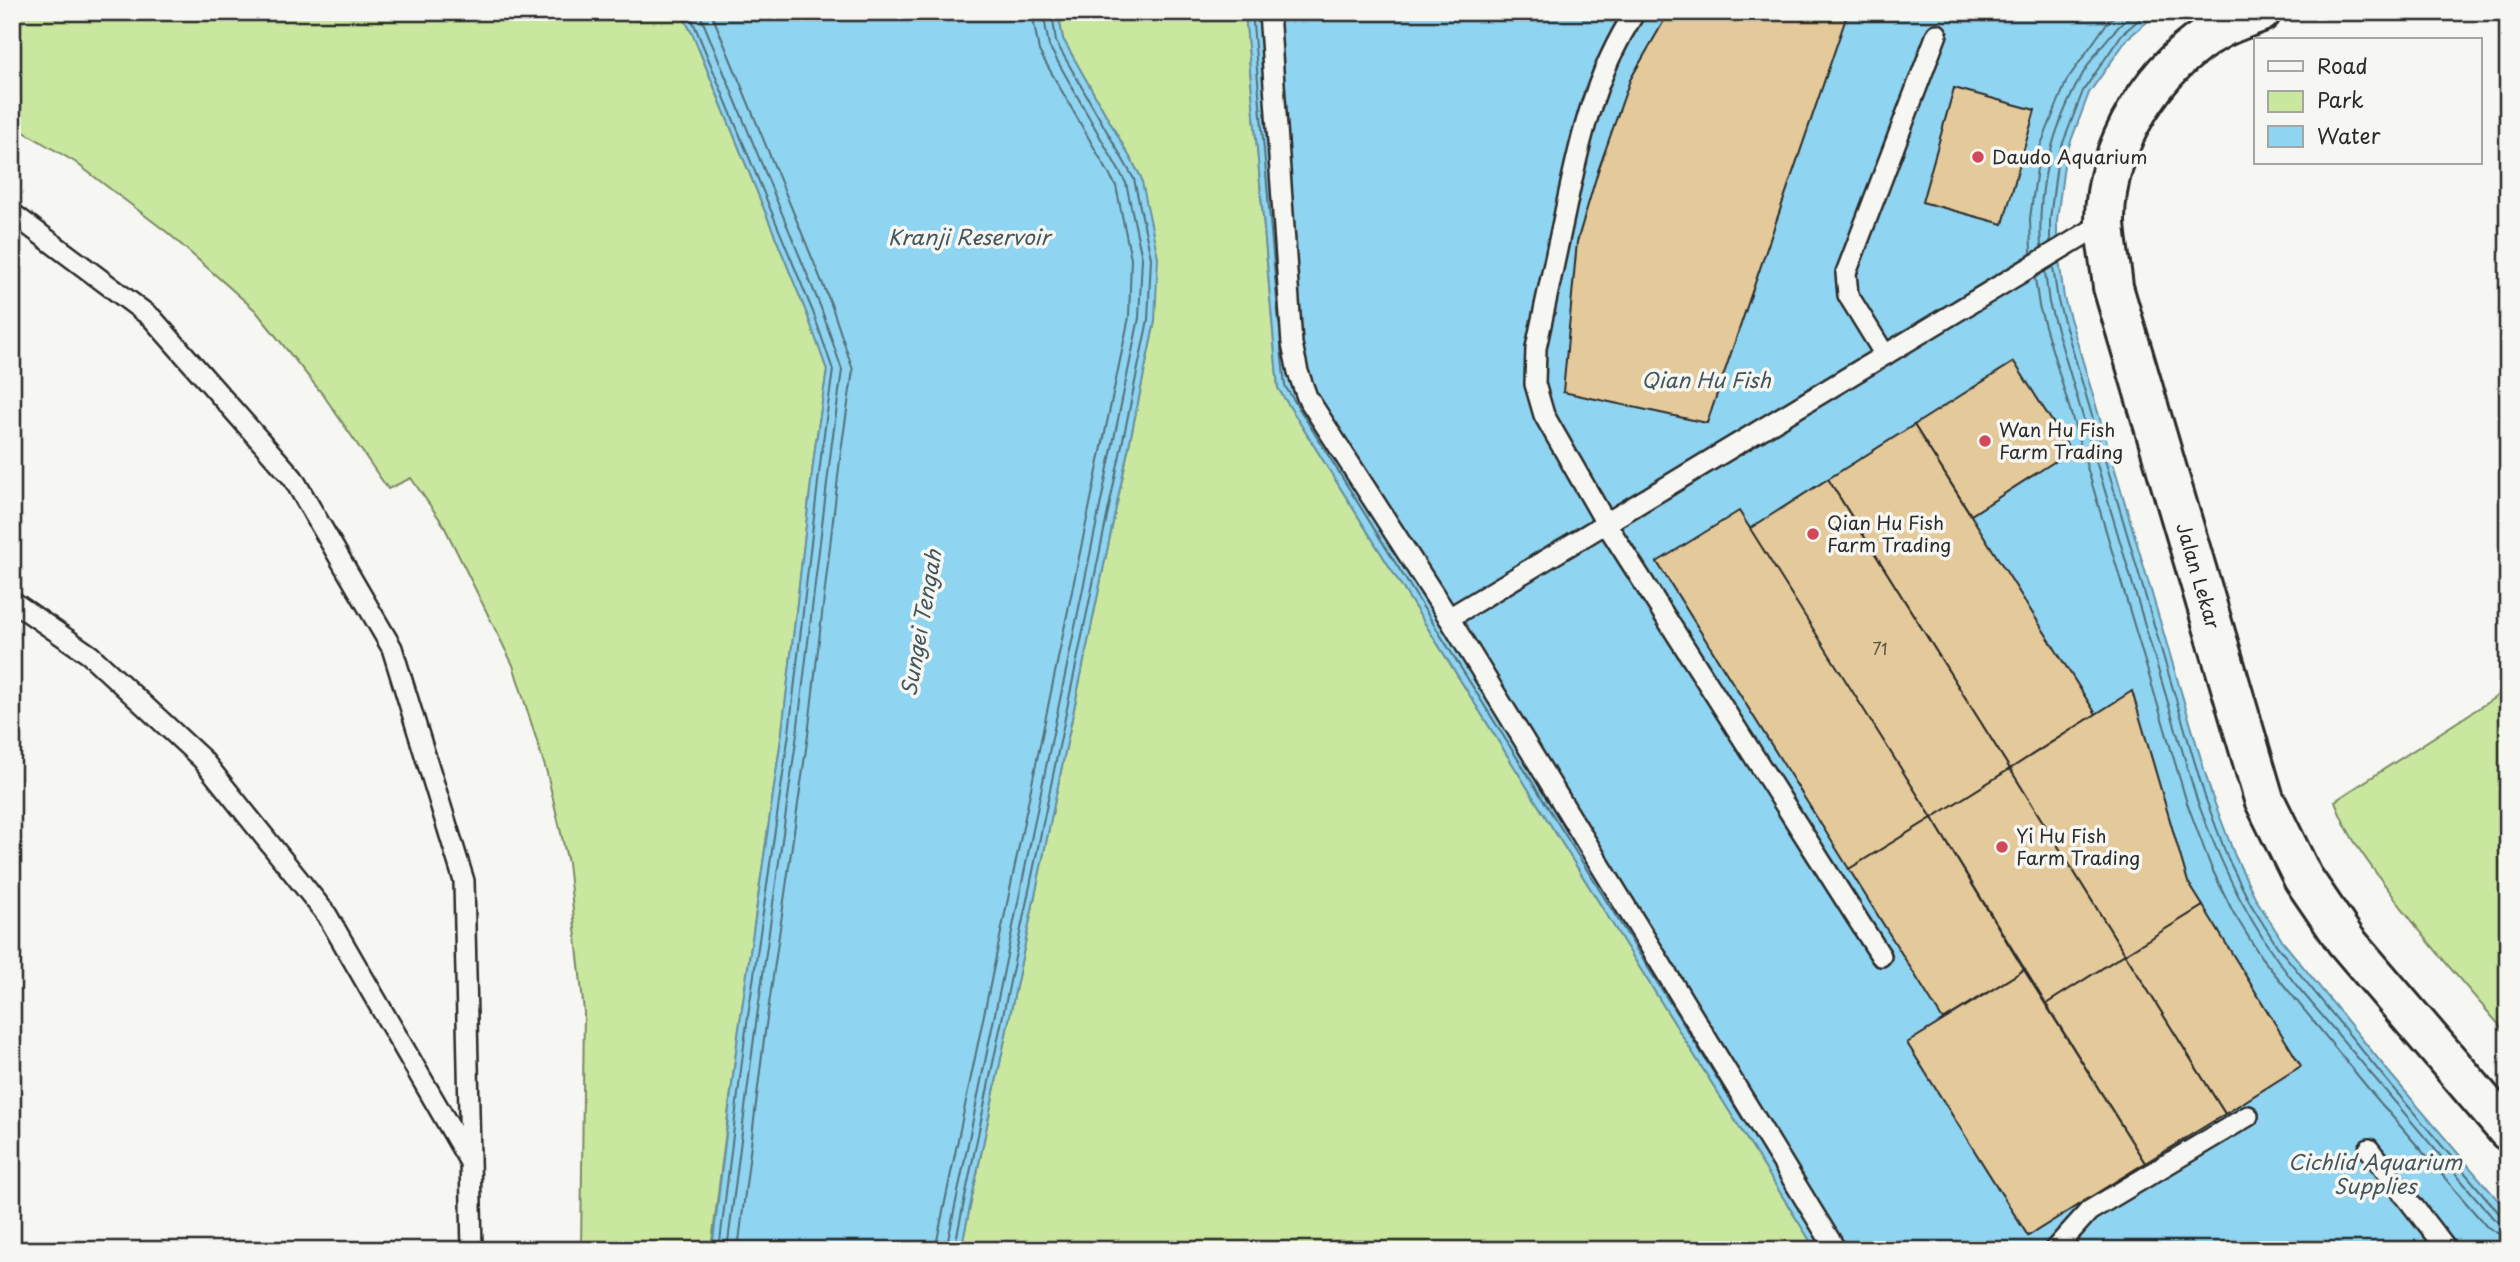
<svg xmlns="http://www.w3.org/2000/svg" width="2520" height="1262" font-family="'Playpen Sans',sans-serif">
<style>
.green{fill:#cae79f;stroke:#7a8965;stroke-width:2}
.water{fill:#8fd4f1;stroke:#6790a2;stroke-width:2}
.lines{fill:none;stroke-linecap:round;stroke-linejoin:round}
.shore{stroke:#536f7a;stroke-width:2}
.building{fill:#e4ca9a;stroke:#2b2b2b;stroke-width:2}
.lane-casing{stroke:#2b2b2b;stroke-width:24}
.street-casing{stroke:#2b2b2b;stroke-width:44}
.lane{stroke:#f6f6f2;stroke-width:19}
.street{stroke:#f6f6f2;stroke-width:38}
.poi-dot{fill:#d1495b;stroke:#f6f6f2;stroke-width:2.5}
.labels{text-anchor:middle;stroke-width:7;stroke-linejoin:round;paint-order:stroke}
.number-label{font-size:16px;fill:#595347}
.poi-label{font-size:19px;fill:#2b2b2b;stroke:#f6f6f2;text-anchor:start}
.street-label{font-size:19px;fill:#2b2b2b;stroke:#f6f6f2}
.water-label{font-size:21px;font-style:italic;fill:#44555c;stroke:#f6f6f2}
</style>
<rect width="100%" height="100%" fill="#f6f6f2"/>
<filter id="ink" filterUnits="userSpaceOnUse"><feTurbulence type="fractalNoise" baseFrequency=".0143" numOctaves="2"/><feDisplacementMap in="SourceGraphic" scale="14" xChannelSelector="R" yChannelSelector="G"/><feConvolveMatrix kernelMatrix="1 2 1 2 8 2 1 2 1" color-interpolation-filters="sRGB"/></filter>
<g filter="url(#ink)">
<g class="green">
<path d="M12,12H681L693,35L807,314L827,370L815,448L782,732L738,1036L711,1250H581L584,1012L568,863L547,773L513,665L443,524L411,478L388,489L324,396L255,310L168,233L75,162L12,125Z"/>
<path d="M1058,12H1245L1278,388L1816,1250H961L1155,321L1141,177L1063,39Z"/>
<path d="M2508,689V1035C2466,987 2425,940 2388,889C2367,861 2346,834 2335,801Z"/>
</g>
<g class="water">
<path d="M681,12H1058L1063,39L1141,177L1158,257L1155,321L961,1250H712L738,1036L782,732L815,448L827,370L807,314L693,35Z"/>
<path d="M1245,12H2159L2128,38L2089,93L2065,157L2057,220V243L2064,298L2212,796L2235,856L2256,899L2283,942L2392,1076L2508,1212V1250H1816L1278,388Z"/>
</g>
<g class="lines">
<g class="shore">
<path d="M689,12L813,312L833,370L822,448L789,733L745,1037L719,1250"/>
<path d="M699,12L821,308L842,370L831,450L797,734L754,1038L727,1250"/>
<path d="M711,12L831,304L853,370L841,451L808,735L764,1039L738,1250"/>
<path d="M1252,12L1279,323"/>
<path d="M2050,242V219L2058,156L2083,91L2122,34L2148,12"/>
<path d="M2041,247C2035,163 2070,67 2134,12"/>
<path d="M2031,253L2030,218L2040,147L2067,80L2107,23L2118,12"/>
<path d="M2053,267L2058,301L2205,797L2228,859L2250,903L2277,946L2387,1081L2499,1213L2508,1215"/>
<path d="M2045,272L2049,303L2197,800C2223,870 2250,927 2297,986L2493,1218L2499,1223L2508,1224"/>
<path d="M2035,278L2039,306L2187,803L2211,867L2233,912L2261,957L2372,1093L2486,1226L2497,1233L2508,1235"/>
<path d="M1281,349L1285,386L1745,1123"/>
<path d="M935,1250L1129,317L1131,259L1116,186L1039,51L1032,12"/>
<path d="M946,1250L1139,318L1142,258L1126,183L1049,46L1043,12"/>
<path d="M954,1250L1148,320L1151,258L1134,179L1056,42L1052,12"/>
</g>
</g>
<g class="building">
<path d="M1669,12H1848L1707,423L1563,392L1577,242L1598,171L1630,80Z"/>
<path d="M1954,88L2035,110L2003,224L1922,202Z"/>
<path d="M2014,362L2071,451L1971,515L1914,425Z"/>
<path d="M1914,425L2096,714L2010,769L1828,479Z"/>
<path d="M1828,479L2010,769L1932,818L1749,529Z"/>
<path d="M1739,511L1932,818L1849,869L1657,562Z"/>
<path d="M2132,691L2188,882L2203,906L2125,954L2010,769Z"/>
<path d="M2010,769L2125,954L2046,1004L1932,818Z"/>
<path d="M1932,818L2024,970L1943,1020L1849,869Z"/>
<path d="M2203,906L2301,1066L2225,1114L2125,954Z"/>
<path d="M2125,954L2225,1114L2145,1163L2046,1004Z"/>
<path d="M2024,970L2145,1163L2028,1236L1907,1043Z"/>
</g>
<g class="lines">
<defs>
<g id="lane">
<path d="M1269,12L1292,344L1298,372L1307,397L1449,618L1836,1250"/>
<path d="M1635,12C1594,76 1580,139 1565,212C1555,257 1546,303 1536,348L1535,384L1544,415L1607,525L1881,956"/>
<path d="M12,213L152,318L293,478L392,648L464,881L472,1250"/>
<path d="M1885,355L1848,295L1846,273L1937,34"/>
<path d="M12,601L90,655L202,759L327,915L468,1159"/>
<path d="M1449,618L2105,222"/>
<path d="M2369,1149L2447,1250"/>
<path d="M2054,1250L2089,1211L2248,1116"/>
</g>
<g id="street">
<path id="s1" d="M2261,12C2248,17 2233,22 2221,28C2154,65 2104,146 2105,223C2106,244 2111,266 2113,287L2264,799L2303,878L2346,941L2508,1131"/>
</g>
</defs>
<use href="#lane" class="lane-casing"/>
<use href="#street" class="street-casing"/>
<use href="#lane" class="lane"/>
<use href="#street" class="street"/>
</g>
</g>
<g class="poi-dot">
<circle cx="1978" cy="157" r="7"/>
<circle cx="1985" cy="441" r="7"/>
<circle cx="1813" cy="534" r="7"/>
<circle cx="2002" cy="847" r="7"/>
</g>
<g class="labels">
<g class="number-label">
<text x="1880" y="655">71</text>
</g>
<g class="poi-label">
<text x="1992" y="164">Daudo Aquarium</text>
<text x="1999" y="437">Wan Hu Fish<tspan x="1999" dy="22">Farm Trading</tspan></text>
<text x="1827" y="530">Qian Hu Fish<tspan x="1827" dy="22">Farm Trading</tspan></text>
<text x="2016" y="843">Yi Hu Fish<tspan x="2016" dy="22">Farm Trading</tspan></text>
</g>
<g class="street-label">
<text dy="7" stroke="none"><textPath href="#s1" startOffset="646">Jalan Lekar</textPath></text>
</g>
<g class="water-label">
<text x="969" y="245">Kranji Reservoir</text>
<text x="1706" y="388">Qian Hu Fish</text>
<text transform="translate(922 623) rotate(-80)" y="7">Sungei Tengah</text>
<text x="2375" y="1170">Cichlid Aquarium<tspan x="2375" dy="24">Supplies</tspan></text>
</g>
</g>
<rect width="2520" height="1262" fill="none" stroke="#f6f6f2" stroke-width="42"/>
<rect x="21" y="21" width="2478" height="1220" fill="none" stroke="#2b2b2b" stroke-width="2.5" filter="url(#ink)"/>
<rect x="2254" y="38" width="228" height="126" fill="#f6f6f2" stroke="#a5a5a2" stroke-width="2"/>
<rect x="2268" y="61" width="35" height="10" fill="#f6f6f2" stroke="#a5a5a2" stroke-width="2"/>
<text x="2317" y="74" font-size="21" fill="#2b2b2b">Road</text>
<rect x="2268" y="91" width="35" height="21" fill="#cae79f" stroke="#a5a5a2" stroke-width="2"/>
<text x="2317" y="108" font-size="21" fill="#2b2b2b">Park</text>
<rect x="2268" y="126" width="35" height="21" fill="#8fd4f1" stroke="#a5a5a2" stroke-width="2"/>
<text x="2317" y="144" font-size="21" fill="#2b2b2b">Water</text>
</svg>
